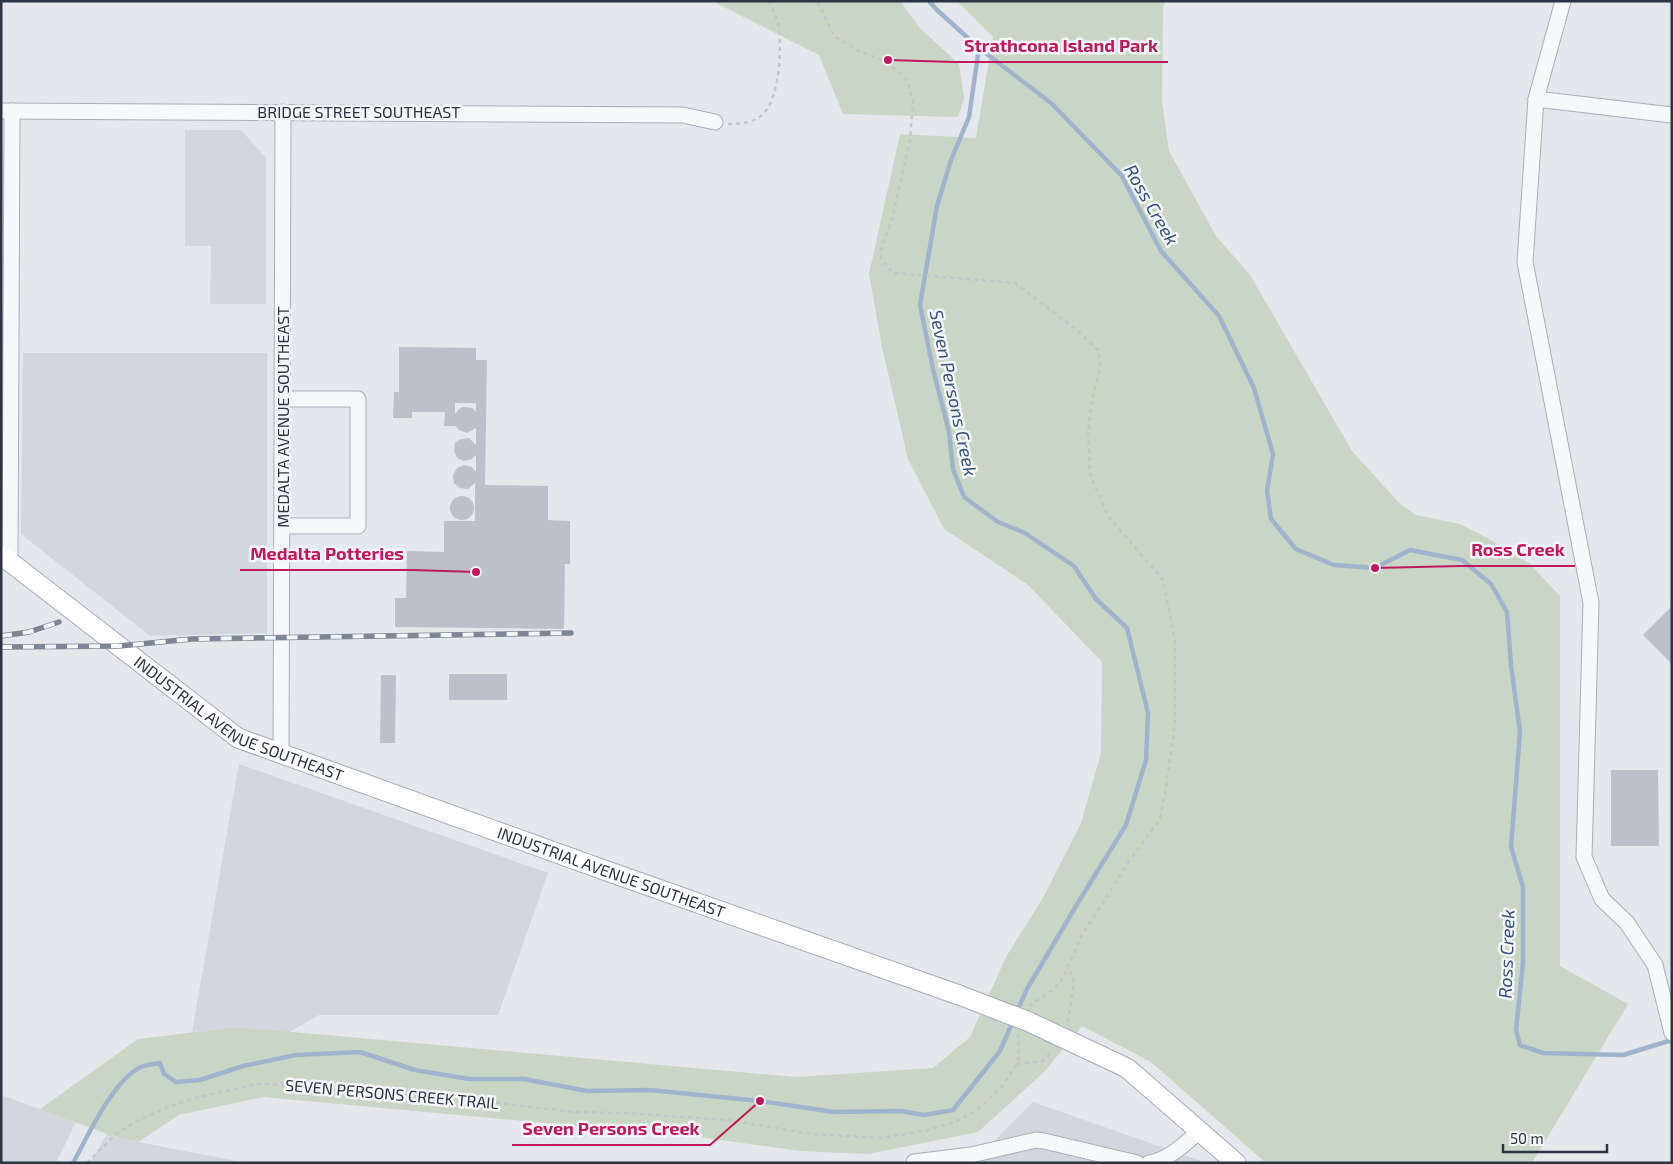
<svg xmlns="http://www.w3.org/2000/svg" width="1673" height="1164" font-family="'Exo 2',sans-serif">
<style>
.built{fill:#d2d6de}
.green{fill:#c9d6c5}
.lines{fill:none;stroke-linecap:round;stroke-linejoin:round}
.stream{stroke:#9fb4cc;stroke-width:4.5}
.building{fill:#bbc0ca;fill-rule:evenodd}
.minor-casing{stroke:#a9aeb7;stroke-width:17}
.major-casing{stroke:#a3abb8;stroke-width:21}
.path{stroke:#c2c5cb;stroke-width:2.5;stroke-dasharray:4 4;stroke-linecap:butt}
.minor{stroke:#f7f8fa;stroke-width:15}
.major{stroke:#fff;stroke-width:19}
.rail-casing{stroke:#7d8696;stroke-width:5.5}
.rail{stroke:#f4f6f9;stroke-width:4;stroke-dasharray:11;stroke-linecap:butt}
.major-bridge-casing{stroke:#a3abb8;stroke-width:21;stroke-linecap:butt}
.major-bridge{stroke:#fff;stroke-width:19}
.labels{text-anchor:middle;stroke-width:5;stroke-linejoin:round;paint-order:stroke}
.street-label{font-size:16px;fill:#2b3445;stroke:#f4f6f9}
.water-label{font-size:18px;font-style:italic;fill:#34527a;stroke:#f4f6f9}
.leader{fill:none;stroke:#c2185b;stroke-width:2}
.callout-dot{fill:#c2185b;stroke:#f4f6f9;stroke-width:2}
.callout-label{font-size:18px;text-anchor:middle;font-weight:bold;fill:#c2185b;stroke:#f4f6f9;stroke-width:5;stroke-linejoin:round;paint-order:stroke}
</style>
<rect width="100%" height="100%" fill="#e4e7ec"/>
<g class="built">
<path d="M185,130H241L266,158V304H210L211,246H185Z"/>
<path d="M23,353H267V633L150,636L21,534Z"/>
<path d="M239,764L548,873L498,1015H319L289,1032L237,1027L192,1032Z"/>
<path d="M1,1095L76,1122L56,1163H1Z"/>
<path d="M1033,1102L1207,1163H914L987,1148Z"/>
<path d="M107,1134L138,1142L247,1163H90Z"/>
</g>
<g class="green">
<path d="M712,1H900L920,28L959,64L964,99L958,117L843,114L819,55Z"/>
<path d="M957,1H1165L1163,8L1162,101L1169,151L1216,236L1250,275L1352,451L1401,505L1416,515L1460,524L1491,540L1529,563L1560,596V966L1628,1004L1532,1163H1266L1151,1062L1082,1026L1044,1072L978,1132L868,1154L801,1151L699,1137L263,1097L179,1115L138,1142L107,1134L40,1109L138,1039L237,1027L796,1077L933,1068L970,1037L1006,957L1044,896L1081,823L1101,753L1102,662L1028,585L944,529L908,459L882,347L869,274L900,134L976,138L993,37Z"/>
</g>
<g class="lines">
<g class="stream">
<path d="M929,1L937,10L979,48L1051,103L1122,176L1161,251L1219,316L1254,388L1273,454L1267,491L1271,519L1296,549L1334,565L1375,568L1410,550L1462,560L1491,584L1507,612L1511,665L1520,732L1511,847L1523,887V963L1516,1030L1520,1045L1543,1053L1623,1055L1672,1040"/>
<path d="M979,48L969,117L951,160L937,206L920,305L933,369L949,432L953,469L964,497L998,522L1025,533L1074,566L1096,599L1127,628L1148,713L1146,760L1126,825L1079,901L1027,989L1017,1011"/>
<path d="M73,1163C88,1136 113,1080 141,1067C146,1065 154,1064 160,1063L164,1074L176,1082L200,1080L243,1066L296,1055L360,1052L415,1070L469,1079H524L587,1091L650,1090L760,1101L834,1112L901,1111L924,1115L953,1110L1000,1051L1013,1021"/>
</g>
</g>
<g class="building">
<path d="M399,347L476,348V360H487L485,485L548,486V520L570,521V564H565L564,629L395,627V598H406L407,551L444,552V521H475V483L468,489L460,488L454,483L453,475L457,468L464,465L472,467L476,472V455L472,459L464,461L457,458L454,451L455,443L461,439L469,438L476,445V428L467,433L459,430L455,426H444L445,412H412V418H393L394,392H399ZM455,403H476V412L472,408L463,407L459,409L455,414Z"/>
<circle cx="462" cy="508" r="12"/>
<path d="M1672,606V664L1643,635Z"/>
<rect x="449" y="674" width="58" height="26"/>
<path d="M381,675H396L395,743H380Z"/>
<path d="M1611,770H1658L1659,846H1611Z"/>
</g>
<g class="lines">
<defs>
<g id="minor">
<path d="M1563,1L1536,99L1525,262L1591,603L1584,857L1602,899L1627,923L1655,965L1672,1033"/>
<path d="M1536,99L1672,115"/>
<path d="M1,111L683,115L715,122"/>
<path d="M282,399H358V526H282"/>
<path d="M10,562L12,111"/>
<path d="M281,753L283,112"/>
<path d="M914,1162L971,1155L1036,1140L1044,1141L1137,1163"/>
<path d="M1149,1163C1169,1160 1185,1143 1200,1131"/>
</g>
<g id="major">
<path id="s1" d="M1,555L238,738L604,870L959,995"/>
<path d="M1027,1021L1127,1068L1236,1163"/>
</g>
</defs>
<use href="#minor" class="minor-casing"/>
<use href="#major" class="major-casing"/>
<g class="path">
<path d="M809,1L819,4L834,36L859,51L887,62L907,80L913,102L910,140L892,219L881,248V259L893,273L1015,283L1077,330L1099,351L1100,369L1092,400L1088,432L1090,474L1108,516L1163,580L1175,640V723L1166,788L1160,819L1130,860L1082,935L1061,981L1054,989L1029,1006"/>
<path d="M728,124C741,124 755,123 764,113C780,96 783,42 777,19C775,13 771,7 769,1"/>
<path d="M1068,1022L1074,982L1069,967"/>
<path d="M1017,1064L1042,1061L1053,1051"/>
<path d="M87,1163L117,1133L134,1123L163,1109L191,1099L257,1084L300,1085L408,1092L574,1112L626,1113L727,1120L812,1134L881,1138L928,1130L952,1123L970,1114L982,1106L1003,1085L1017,1064L1019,1056L1018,1034"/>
</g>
<use href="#minor" class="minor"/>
<use href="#major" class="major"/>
<defs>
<g id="rail">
<path d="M1,636L29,632L59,622"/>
<path d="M1,647L119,646L192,639L571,633"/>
</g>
</defs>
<use href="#rail" class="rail-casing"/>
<use href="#rail" class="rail"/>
<defs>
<path id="major-bridge" d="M959,995L1027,1021"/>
</defs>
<use href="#major-bridge" class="major-bridge-casing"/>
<use href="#major-bridge" class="major-bridge"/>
</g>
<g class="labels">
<g class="street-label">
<text x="359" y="118">BRIDGE STREET SOUTHEAST</text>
<text transform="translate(283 417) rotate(-90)" y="6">MEDALTA AVENUE SOUTHEAST</text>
<text dy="6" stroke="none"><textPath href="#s1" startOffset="291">INDUSTRIAL AVENUE SOUTHEAST</textPath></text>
<text dy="6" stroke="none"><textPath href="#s1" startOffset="696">INDUSTRIAL AVENUE SOUTHEAST</textPath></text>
<text transform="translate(392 1094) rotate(5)" y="6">SEVEN PERSONS CREEK TRAIL</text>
</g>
<g class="water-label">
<text transform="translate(1151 205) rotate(60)" y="6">Ross Creek</text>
<text transform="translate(953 393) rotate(78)" y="6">Seven Persons Creek</text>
<text transform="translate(1507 954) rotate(-88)" y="6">Ross Creek</text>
</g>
</g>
<path class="leader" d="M888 60L954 62H1168M1375 568L1461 566H1575M476 572L413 570H240M760 1101L710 1145H512"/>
<g class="callout-dot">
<circle cx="888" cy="60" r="5"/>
<circle cx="1375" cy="568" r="5"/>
<circle cx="476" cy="572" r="5"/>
<circle cx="760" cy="1101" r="5"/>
</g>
<g class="callout-label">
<text x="1061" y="52">Strathcona Island Park</text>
<text x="1518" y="556">Ross Creek</text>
<text x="327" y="560">Medalta Potteries</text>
<text x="611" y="1135">Seven Persons Creek</text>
</g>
<rect width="1673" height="1164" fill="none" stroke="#2b3445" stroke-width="5"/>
<path d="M1503 1144v8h104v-8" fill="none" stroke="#2b3445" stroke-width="2.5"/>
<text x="1510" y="1144" font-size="15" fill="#2b3445" stroke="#f4f6f9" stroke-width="4" paint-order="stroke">50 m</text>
</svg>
